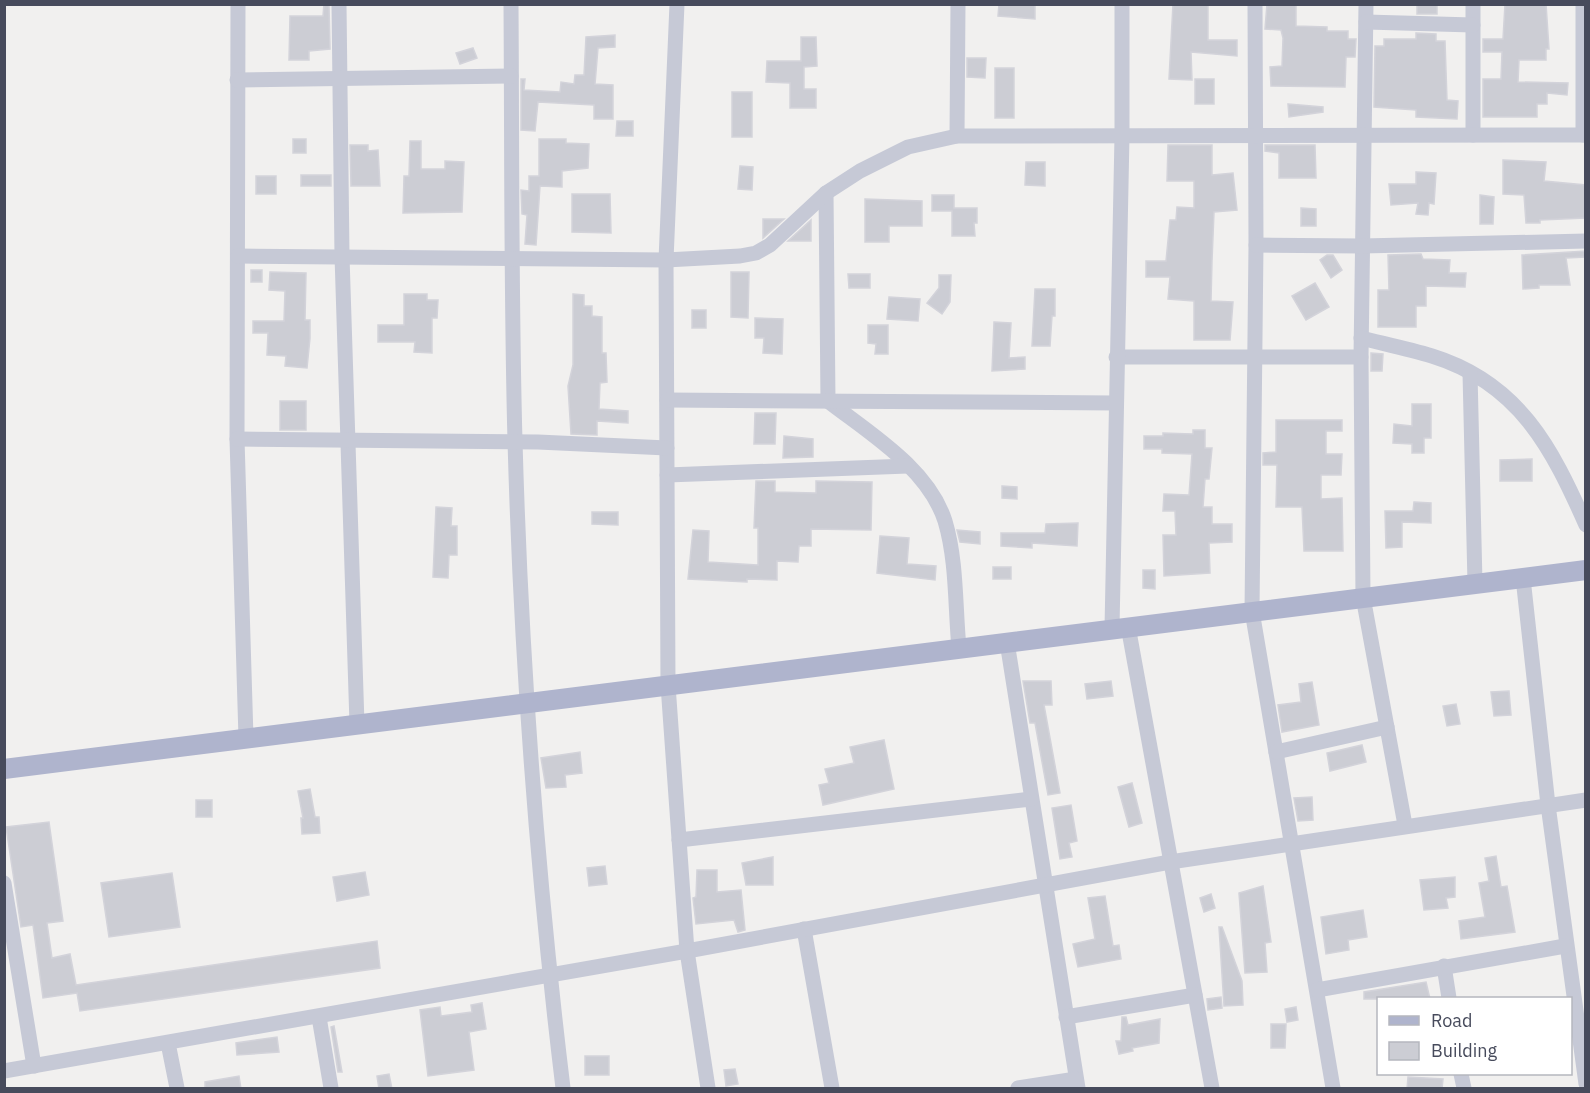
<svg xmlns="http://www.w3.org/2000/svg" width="1590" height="1093" font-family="'IBM Plex Sans',sans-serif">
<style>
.building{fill:#cccdd4;stroke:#d3d3da;stroke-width:1.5}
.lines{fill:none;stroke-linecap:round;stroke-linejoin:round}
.minor{stroke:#c6c9d6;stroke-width:15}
.major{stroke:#afb4cd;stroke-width:20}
</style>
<rect width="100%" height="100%" fill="#f1f0ef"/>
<g class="building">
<path d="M324,4L329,5L330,49L309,51V60H289L290,16H323Z"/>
<path d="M999,4L1035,5V19L998,16Z"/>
<path d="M1173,4H1208V40H1237V56L1191,52L1192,80L1169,79Z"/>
<path d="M1267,4H1296V26L1327,27V31H1348V39H1356L1355,57H1346L1345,87L1271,86L1270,67L1282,66L1283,38L1281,30L1265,29Z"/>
<rect x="1417" y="4" width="20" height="10"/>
<path d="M1505,4H1546L1549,49H1546V60H1519L1518,82L1568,83L1567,95L1547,93V104H1537V117H1483V79H1501L1502,52H1483V39H1503Z"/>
<path d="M1416,33L1436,34V41H1445L1447,100L1458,101L1457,119L1416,117V110L1374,107L1375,46H1384V39H1416Z"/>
<path d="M615,35V47L598,48L595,84L613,85V119H594V105L538,102L535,131L521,130V79H525L524,90L560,92L561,82L574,84L575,75H584L586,37Z"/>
<path d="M801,37H816L817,66L804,67V89H816V108H790V83L766,82L767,61H801Z"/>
<path d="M473,48L477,58L460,64L456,53Z"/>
<path d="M967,58H986L985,78L967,77Z"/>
<rect x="995" y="68" width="19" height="50"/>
<rect x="1195" y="79" width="19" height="25"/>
<rect x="732" y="92" width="20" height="45"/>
<path d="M1288,104L1323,107V112L1289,117Z"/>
<path d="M617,121H633V136H616Z"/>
<rect x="293" y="139" width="13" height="14"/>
<path d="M539,139H566V143L589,144L588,168L562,171V187L540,186L536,245L525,244L527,215L522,214L521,190L529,191V176H539Z"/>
<path d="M410,141H421V169H445V161L464,162L462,212L403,213L404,176H409Z"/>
<path d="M350,145H368V151L378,150L380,186H351Z"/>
<path d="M1168,145H1212V175L1233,173L1237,210L1214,212L1212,261L1211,301L1233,302L1230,340H1194V301L1168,299L1170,277H1146V261H1166L1170,220H1176L1177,207L1194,208V181H1167Z"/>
<path d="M1265,145H1315L1316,178H1279V153L1265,151Z"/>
<path d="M1503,160L1546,162L1544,181L1586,185V218L1540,220V223H1526L1524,195L1503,194Z"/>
<path d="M1026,162H1045V186L1025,185Z"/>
<path d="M740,166L753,167L752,190L738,189Z"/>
<path d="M1416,172L1436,173L1434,204L1429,203L1428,215L1416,214L1418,203L1391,205L1389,184H1416Z"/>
<rect x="301" y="175" width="30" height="11"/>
<rect x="256" y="176" width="20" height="18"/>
<path d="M572,194H610L611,233L572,232Z"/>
<path d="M932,195H954V208H977V223H974L975,236H952V211H932Z"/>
<path d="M1480,195L1494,197L1493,224H1480Z"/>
<path d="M865,199L922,201V226H889V242H865Z"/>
<path d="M1301,208L1316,209V226H1301Z"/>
<path d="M763,219H784L763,238Z"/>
<path d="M811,220V241H788Z"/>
<path d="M1586,251V257L1566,258L1570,285H1539V288L1523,289L1522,255Z"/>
<path d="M1421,254L1423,259L1450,260L1449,273H1466L1465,287L1426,286V306H1416V327H1378V290H1389L1388,255Z"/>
<path d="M1327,255H1333L1342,270L1331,278L1320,260Z"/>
<rect x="251" y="270" width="11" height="12"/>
<path d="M270,272L306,273L305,320H310V338L307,368L285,366L286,356L267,355L268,333H253V321H284L285,291L269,290Z"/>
<path d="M731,272H749L748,318L731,317Z"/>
<path d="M848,274H870V288H849Z"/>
<path d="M939,275H951L950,302L942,314L927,303L939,288Z"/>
<path d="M1315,283L1329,307L1306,320L1292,296Z"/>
<path d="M1035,289H1055V316H1052L1050,346H1032Z"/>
<path d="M404,294H427V300H438L437,318H432V353L414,352L415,342H378V325H404Z"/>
<path d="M573,294L584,295V306H592V316L602,317V353H606L607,382L600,383L599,409L628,411V423L597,421V435L571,434L568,386L573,365Z"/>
<path d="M889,297L920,299L918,321L887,319Z"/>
<rect x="692" y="310" width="14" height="18"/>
<path d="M755,318L783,319L782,354L763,353L764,338H755Z"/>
<path d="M994,322L1011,323L1009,358L1025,357V369L992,371Z"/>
<path d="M868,325H888V354H875L876,344L868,343Z"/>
<path d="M1371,353L1383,354L1382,371H1371Z"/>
<rect x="280" y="401" width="26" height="29"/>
<path d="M1412,404H1431V438H1424V453H1412V444L1393,443L1394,424L1412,426Z"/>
<path d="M755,413H776L775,444H754Z"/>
<path d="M1276,420H1342V431H1326V454H1342L1341,475H1321V499L1342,498L1343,551H1304L1302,507H1276L1277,465H1263V453L1276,452Z"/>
<path d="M1193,430H1205V448H1212L1209,479H1205L1203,507H1212V524H1232V542L1209,543L1210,573L1164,576L1163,535H1176L1175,511H1163L1164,494L1189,495L1192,454L1162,453V449H1144V436H1163V433L1193,434Z"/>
<path d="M784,436L813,439V457L783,458Z"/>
<path d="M1532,459V481H1500V460Z"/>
<path d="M756,481H775V492L816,493V481L872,482L871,530L811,529V546H799L798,562L777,561V580L747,579V582L688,579L693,530L709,531L708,562L758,565V528H754Z"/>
<path d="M1002,486L1017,487V499L1002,498Z"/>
<path d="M1414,502L1431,503V523L1402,522V547L1386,548L1385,511H1413Z"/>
<path d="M436,507L452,508L451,526H457V555H449L448,578L433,577Z"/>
<path d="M592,512H618V525L592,524Z"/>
<path d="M1078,523L1077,546L1032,543V548L1001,546V533H1045L1046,524Z"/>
<path d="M957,530L980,532V544L960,542Z"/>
<path d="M880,536L909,538L907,564L936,566L935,580L877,573Z"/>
<rect x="993" y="567" width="18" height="12"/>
<path d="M1143,570H1155V589L1143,588Z"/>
<path d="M1023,681H1051L1052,705H1044L1060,793L1048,795L1035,723H1030Z"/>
<path d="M1111,681L1113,696L1087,699L1085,684Z"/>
<path d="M1312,682L1319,725L1282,732L1278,705L1301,702L1299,684Z"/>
<path d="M1509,691L1511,715L1494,716L1491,692Z"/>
<path d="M1456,704L1460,724L1447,726L1443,706Z"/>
<path d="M884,740L894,789L823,805L819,785L829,783L825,769L854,763L850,747Z"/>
<path d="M1362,745L1366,762L1330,771L1327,753Z"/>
<path d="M580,752L582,773L565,775L566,787L546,788L541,758Z"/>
<path d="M1132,783L1142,823L1129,827L1118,787Z"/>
<path d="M310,789L315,817H319L320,833L302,834L301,818H303L298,791Z"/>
<path d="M1312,797L1313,820L1298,821L1294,798Z"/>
<rect x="196" y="800" width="16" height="17"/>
<path d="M1071,805L1077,841L1069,843L1072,857L1060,859L1052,808Z"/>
<path d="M49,822L63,921L47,923L52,958L70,954L76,985L377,941L380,968L80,1011L77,993L43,998L33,925L21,927L6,827Z"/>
<path d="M1496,856L1501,887L1507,886L1515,932L1461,939L1459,921L1485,917L1479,883L1489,881L1485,858Z"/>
<path d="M773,857V885H746L742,863Z"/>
<path d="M605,866L607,884L589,886L587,868Z"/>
<path d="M697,870H717V892L741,890L745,930L738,932L734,920L696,924L693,898L696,897Z"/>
<path d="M365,872L369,895L337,901L333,877Z"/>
<path d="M172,873L180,927L109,937L101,883Z"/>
<path d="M1455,877V897L1446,898L1448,908L1424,910L1420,880Z"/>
<path d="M1263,886L1271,942L1265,943L1267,972L1245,973L1239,893Z"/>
<path d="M1211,894L1215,908L1204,912L1200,898Z"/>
<path d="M1105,896L1113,946L1119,945L1121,959L1078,967L1073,944L1095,939L1088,898Z"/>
<path d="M1363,910L1367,937L1348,940L1349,950L1326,954L1321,917Z"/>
<path d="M1219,927H1222L1242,981L1243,1005L1224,1006Z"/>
<path d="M1426,982L1430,999H1364V992Z"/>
<path d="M1221,997L1222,1008L1208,1010L1207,999Z"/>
<path d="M482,1003L486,1029L469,1032L474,1070L428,1076L420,1010L440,1007L441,1016L472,1012L471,1005Z"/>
<path d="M1296,1007L1298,1020L1287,1022L1285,1009Z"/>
<path d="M1122,1017H1126L1128,1025L1160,1019L1159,1043L1132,1048L1133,1051L1119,1054L1116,1041H1121Z"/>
<path d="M1271,1024H1286L1285,1048H1271Z"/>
<path d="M334,1026L342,1072H338L331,1027Z"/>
<path d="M277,1037L279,1052L237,1055L236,1043Z"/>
<rect x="585" y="1056" width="24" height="19"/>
<path d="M735,1069L738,1084L726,1086L724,1070Z"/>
<path d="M389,1074L392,1089H379L377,1076Z"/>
<path d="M239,1076L241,1089H205V1082Z"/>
<path d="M1408,1077L1443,1079L1442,1089H1407Z"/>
</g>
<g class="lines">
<g class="minor">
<path d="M238,4L237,439L246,738"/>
<path d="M339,4L342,256L357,724"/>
<path d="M511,4C512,150 511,296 515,441C521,657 537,874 563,1088"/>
<path d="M677,4L666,260L668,685L687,951L708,1088"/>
<path d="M1255,4L1256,245L1252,611L1333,1088"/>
<path d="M1366,4L1361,357L1363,597L1405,825"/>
<path d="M1473,4V135"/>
<path d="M1366,22L1473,25"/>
<path d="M237,80L511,76"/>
<path d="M1583,135V4"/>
<path d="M957,136L958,4"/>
<path d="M826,193L828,401C869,433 928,468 945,521C957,561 955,607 959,648"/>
<path d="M1256,245L1362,246L1586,241"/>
<path d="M238,256L666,260L740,256L756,253L770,245L826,193L860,171L908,147L957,136L1586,135"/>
<path d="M1361,338C1385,344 1409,349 1432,356C1519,383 1552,448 1586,525"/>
<path d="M1116,357H1361"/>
<path d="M1470,373L1475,583"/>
<path d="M667,400L1115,403"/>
<path d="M237,439L538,442L667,448"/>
<path d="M667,475L908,466"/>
<path d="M1523,578L1548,805L1586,1084"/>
<path d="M1128,626L1212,1088"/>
<path d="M1112,628L1122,136V4"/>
<path d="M1007,642L1078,1088"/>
<path d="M1276,752L1387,727"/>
<path d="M679,840L1031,799"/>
<path d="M4,883L34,1066"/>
<path d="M804,929L832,1088"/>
<path d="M1444,966L1449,998"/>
<path d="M1317,990L1565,946"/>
<path d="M319,1017L331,1088"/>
<path d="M1066,1017L1195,995"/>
<path d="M168,1043L177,1088"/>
<path d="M4,1071L687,951L1170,862L1586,800"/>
<path d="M1461,1074L1464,1088"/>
<path d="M1018,1088L1076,1079"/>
</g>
<path class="major" d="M4,769L1586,570"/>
</g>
<rect width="1590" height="1093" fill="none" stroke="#474b5c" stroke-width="12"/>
<rect x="1377" y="997" width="195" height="78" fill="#ffffff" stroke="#b5b7be" stroke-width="1.5"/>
<rect x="1389" y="1016" width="30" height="9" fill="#afb4cd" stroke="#b5b7be" stroke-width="1.5"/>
<text x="1431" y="1027" font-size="18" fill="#474b5c">Road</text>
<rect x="1389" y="1042" width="30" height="18" fill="#cccdd4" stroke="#b5b7be" stroke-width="1.5"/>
<text x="1431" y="1057" font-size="18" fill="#474b5c">Building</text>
</svg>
